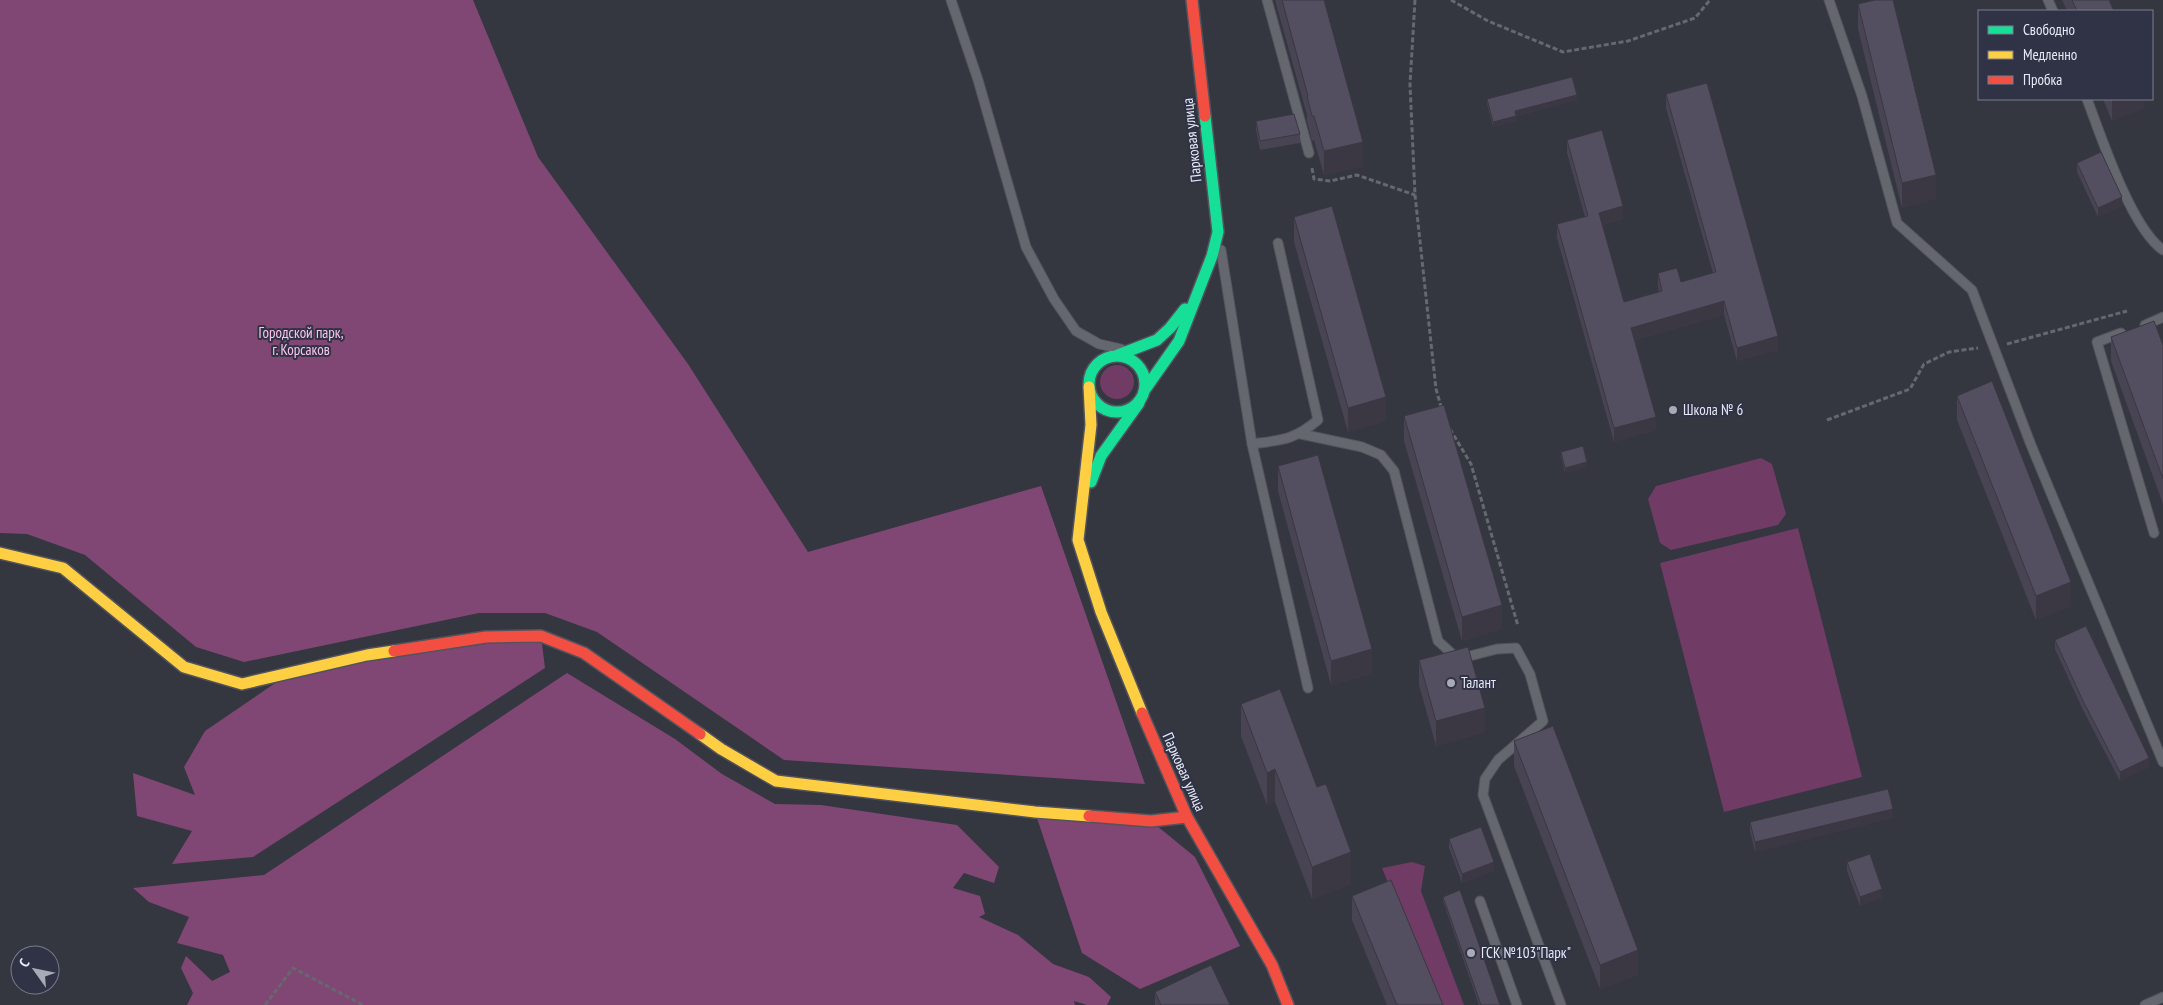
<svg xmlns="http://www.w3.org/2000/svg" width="2163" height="1005" font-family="'PT Sans Narrow',sans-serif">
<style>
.green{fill:#703b64}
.forest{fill:#804774}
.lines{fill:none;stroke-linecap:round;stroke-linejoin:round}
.lane-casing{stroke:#52535c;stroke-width:11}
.fast-casing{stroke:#52535c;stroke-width:14}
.slow-casing{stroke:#52535c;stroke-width:14}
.jam-casing{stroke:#52535c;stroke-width:14}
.path{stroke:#666870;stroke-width:3;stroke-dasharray:5 2.5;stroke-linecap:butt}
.lane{stroke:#65676e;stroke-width:9}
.fast{stroke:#16e098;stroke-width:11}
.slow{stroke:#ffcf43;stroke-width:11}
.jam{stroke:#f24e42;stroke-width:11}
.wall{fill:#484453}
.shaded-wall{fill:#3b3743}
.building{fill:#544f60;stroke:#3b3743}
.poi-dot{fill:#a8abb6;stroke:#2f3345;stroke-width:2}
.labels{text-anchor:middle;stroke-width:4;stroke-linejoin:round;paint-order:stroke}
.street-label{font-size:15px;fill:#e7eaf6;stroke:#2f3345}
.park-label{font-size:15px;fill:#fdc3ed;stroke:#2f3345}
.poi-label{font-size:15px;fill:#e7eaf6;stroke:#2f3345;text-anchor:start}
</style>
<rect width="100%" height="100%" fill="#343640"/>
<g class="green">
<circle cx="1117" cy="382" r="17"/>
<path d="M1761,458L1772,464L1786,514L1778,525L1671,550L1660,543L1648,499L1656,486Z"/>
<path d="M1798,528L1862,777L1724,812L1660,563Z"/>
<path d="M1412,862L1425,866L1421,891L1464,1005H1438L1382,868Z"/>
</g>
<g class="forest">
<path d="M0,0H473L538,157L688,364L808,552L1041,486L1145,784L784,760L597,632L545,613H479L244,662L196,647L85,555L27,534L0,533Z"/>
<path d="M541,636L545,668L253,857L172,864L192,831L137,816L133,773L195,795L184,767L205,731L293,671Z"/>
<path d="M567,673L675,739L722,774L775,804L821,805L957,825L999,867L994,883L964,873L953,888L980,896L985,914L979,917L1018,935L1053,964L1089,977L1111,997L1107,1005H1087L1074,1001L1075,1005H187L193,993L181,968L186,956L212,981L230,972L223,955L177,943L189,917L149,902L133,888L264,875Z"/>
<path d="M1035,812L1151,821L1195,857L1240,946L1140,989L1082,953Z"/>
</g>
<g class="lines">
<defs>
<g id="lane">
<path d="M951,0L978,80L1026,247L1054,299L1076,331L1099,344L1121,349"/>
<path d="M1267,0L1309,153"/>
<path d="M1829,0L1862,96L1897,223L1972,290L2031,445L2163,762"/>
<path d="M2048,0L2053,11"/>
<path d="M2087,99C2101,136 2131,228 2163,250"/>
<path d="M1221,250L1252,444L1308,688"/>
<path d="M2145,325L2163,317"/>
<path d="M2121,333L2097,342L2154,533"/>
<path d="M1301,434L1362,447L1381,455L1394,471L1438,641L1458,659L1497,649L1516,648L1530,674L1543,721L1498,760L1485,779L1483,795L1561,1005"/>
<path d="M1252,444C1282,440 1294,440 1318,420L1278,243"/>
<path d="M1480,901L1517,1005"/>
<path d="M2145,1005L2163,997"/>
</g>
<g id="fast">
<path d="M1118,355L1157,340L1170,328L1185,309"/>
<circle cx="1117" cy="384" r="28"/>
<path d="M1146,388L1179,341L1212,256L1218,232L1205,116"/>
<path d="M1091,482L1101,456L1139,403"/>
</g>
<g id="slow">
<path d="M1089,387L1091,425L1078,540L1101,612L1142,713"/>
<path d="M0,553L63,568L184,667L242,684L367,655L394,651"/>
<path d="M700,734L721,749L776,781L1035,812L1089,816"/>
</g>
<g id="jam">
<path d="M1192,0L1205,116"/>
<path d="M394,651L486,637L541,636L584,653L700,734"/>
<path d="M1142,713L1187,817L1272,965L1288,1005"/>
<path d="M1089,816L1151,821L1187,817"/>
</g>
</defs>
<use href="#lane" class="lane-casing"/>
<use href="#fast" class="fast-casing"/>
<use href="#slow" class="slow-casing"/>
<use href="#jam" class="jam-casing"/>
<g class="path">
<path d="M1415,0L1410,84L1415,195L1436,389L1442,410"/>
<path d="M1451,0L1488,21L1563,52L1628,41L1695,18L1710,0"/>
<path d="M1312,168L1314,179L1330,181L1357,175L1415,195"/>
<path d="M2007,344L2127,311"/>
<path d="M1827,420L1910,389L1924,364L1949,352L1978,348"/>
<path d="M1450,429L1471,464L1518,626"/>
<path d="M265,1005L293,968L363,1005"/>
</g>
<use href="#lane" class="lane"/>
<use href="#fast" class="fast"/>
<use href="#slow" class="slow"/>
<use href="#jam" class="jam"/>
</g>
<g class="wall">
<path d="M1275,0H1324L1363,166L1324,175L1314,140L1312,141L1307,121V115Z"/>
<path d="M2062,0H2109L2114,11H2067Z"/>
<path d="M1858,4L1936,199L1902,208L1858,29Z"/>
<path d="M1666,94L1778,350L1737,361L1724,315L1635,340L1656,430L1614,442L1557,238V224L1585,217L1567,153V140L1623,219L1602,225L1624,302L1659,292L1658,287V273L1681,282L1713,273L1666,108Z"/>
<path d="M1487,99L1577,100L1516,116V121L1493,127L1487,104Z"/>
<path d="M2103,99H2144V108L2112,121Z"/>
<path d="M1256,121L1300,134V143L1260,150L1256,130Z"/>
<path d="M2077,163L2122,206L2098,217L2077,172Z"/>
<path d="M1294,217L1386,421L1348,432L1294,242Z"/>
<path d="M2111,337L2163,345V504L2111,361Z"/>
<path d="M1957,396L2071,606L2036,620L1957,420Z"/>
<path d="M1404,416L1502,629L1462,641L1404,441Z"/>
<path d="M1561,452L1587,467L1565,473L1561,456Z"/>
<path d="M1278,466L1372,674L1331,685L1278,491Z"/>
<path d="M2055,640L2149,767L2120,781L2083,710L2055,649Z"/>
<path d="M1419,660L1485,732L1436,746L1419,685Z"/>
<path d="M1241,704L1351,884L1312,899L1275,802L1267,805L1241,736Z"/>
<path d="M1514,741L1638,975L1600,989L1514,766Z"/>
<path d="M1893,818L1755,852L1750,831V822Z"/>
<path d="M1449,839L1494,871L1462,883L1449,848Z"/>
<path d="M1847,862L1882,898L1860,906L1847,871Z"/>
<path d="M1352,896L1443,1005H1387L1352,920Z"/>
<path d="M1443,897L1500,1005H1479L1443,901Z"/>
<path d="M1155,992L1230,1005H1155Z"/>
</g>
<g class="shaded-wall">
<path d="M1577,95V100L1515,116V111Z"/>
<path d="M2112,99H2144V108L2112,121Z"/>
<path d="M1516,116V121L1493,127V122Z"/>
<path d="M1363,142V166L1324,175V151Z"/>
<path d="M1936,175V199L1902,208V183Z"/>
<path d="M2122,197V206L2098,217V208Z"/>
<path d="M1623,206V219L1599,226V213Z"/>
<path d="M1724,301V315L1631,341V328Z"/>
<path d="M1778,336V350L1737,361V348Z"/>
<path d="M1386,397V421L1348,432V408Z"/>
<path d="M1656,417V430L1614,442V428Z"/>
<path d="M1587,462V467L1565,473V468Z"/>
<path d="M2071,582V606L2036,620V596Z"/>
<path d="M1502,605V629L1462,641V617Z"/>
<path d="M1372,649V674L1331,685V661Z"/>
<path d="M1485,708V732L1436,746V721Z"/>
<path d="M2149,758V767L2120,781V772Z"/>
<path d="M1275,769V802L1267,805V773Z"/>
<path d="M1893,809V818L1755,852V842Z"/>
<path d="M1351,852V884L1312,899V867Z"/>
<path d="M1494,862V871L1462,883V874Z"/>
<path d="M1882,889V898L1860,906V897Z"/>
<path d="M1638,950V975L1600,989V965Z"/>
</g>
<g class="building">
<path d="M1282,0H1324L1363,142L1324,151L1314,116H1312L1307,96H1308Z"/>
<path d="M1875,0H1893L1936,175L1902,183L1858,4Z"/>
<path d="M2072,0H2109L2114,11H2077Z"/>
<path d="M1572,77L1577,95L1515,111L1516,116L1493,122L1487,99Z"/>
<path d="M1707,83L1778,336L1737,348L1724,301L1631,328L1656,417L1614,428L1557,224L1588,216L1567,140L1602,130L1623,206L1599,213L1624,302L1662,291L1658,273L1677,268L1681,282L1716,272L1666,94Z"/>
<path d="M1294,114L1300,134L1260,141L1256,121Z"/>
<path d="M2101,152L2122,197L2098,208L2077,163Z"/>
<path d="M1332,206L1386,397L1348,408L1294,217Z"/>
<path d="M2154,321L2163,345V479L2111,337Z"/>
<path d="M1992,381L2071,582L2036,596L1957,396Z"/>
<path d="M1444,405L1502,605L1462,617L1404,416Z"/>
<path d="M1583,446L1587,462L1565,468L1561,452Z"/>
<path d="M1318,455L1372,649L1331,661L1278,466Z"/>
<path d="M2086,626L2149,758L2120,772L2083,701L2055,640Z"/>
<path d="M1468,647L1485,708L1436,721L1419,660Z"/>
<path d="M1280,689L1317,787L1326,784L1351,852L1312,867L1275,769L1267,773L1241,704Z"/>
<path d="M1553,726L1638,950L1600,965L1514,741Z"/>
<path d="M1888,789L1893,809L1755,842L1750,822Z"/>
<path d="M1481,827L1494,862L1462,874L1449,839Z"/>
<path d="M1870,854L1882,889L1860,897L1847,862Z"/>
<path d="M1391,880L1443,1005H1397L1352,896Z"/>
<path d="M1460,890L1500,1005H1481L1443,897Z"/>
<path d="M1211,965L1230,1005H1161L1155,992Z"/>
</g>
<g class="poi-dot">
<circle cx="1673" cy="410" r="5"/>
<circle cx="1451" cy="683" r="5"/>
<circle cx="1471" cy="953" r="5"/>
</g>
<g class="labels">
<g class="street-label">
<text transform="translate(1192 140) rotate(-96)" y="5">Парковая улица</text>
<text transform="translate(1184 772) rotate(66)" y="5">Парковая улица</text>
</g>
<g class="park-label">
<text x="301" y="338">Городской парк,<tspan x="301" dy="17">г. Корсаков</tspan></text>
</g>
<g class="poi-label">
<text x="1683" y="415">Школа № 6</text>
<text x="1461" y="688">Талант</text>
<text x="1481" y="958">ГСК №103"Парк"</text>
</g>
</g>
<rect x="1978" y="10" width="175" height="90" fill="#2f3345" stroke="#797c8c"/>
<rect x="1988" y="26" width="25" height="8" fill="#16e098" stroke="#797c8c"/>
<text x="2023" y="35" font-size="15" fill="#e7eaf6">Свободно</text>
<rect x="1988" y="51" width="25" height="8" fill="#ffcf43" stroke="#797c8c"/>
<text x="2023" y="60" font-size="15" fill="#e7eaf6">Медленно</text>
<rect x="1988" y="76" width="25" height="8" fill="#f24e42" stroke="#797c8c"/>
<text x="2023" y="85" font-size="15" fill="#e7eaf6">Пробка</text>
<g transform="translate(35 970) rotate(303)"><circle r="24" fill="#2f3345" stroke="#797c8c"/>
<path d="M0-4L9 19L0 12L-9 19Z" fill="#a8abb6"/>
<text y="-8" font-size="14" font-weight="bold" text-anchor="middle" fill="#e7eaf6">С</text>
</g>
</svg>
